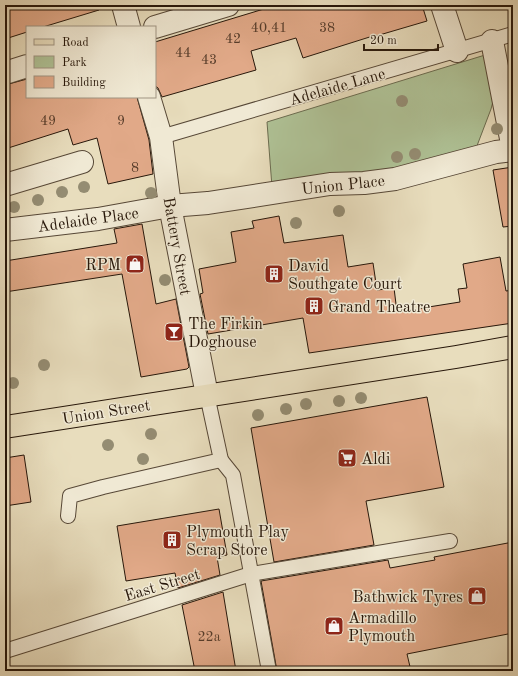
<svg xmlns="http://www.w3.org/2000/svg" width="518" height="676" font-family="'Old Standard TT',serif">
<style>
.green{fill:#afc296;stroke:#6b6c50}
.building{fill:#e1a988;stroke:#27170a}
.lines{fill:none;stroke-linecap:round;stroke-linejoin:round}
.lane-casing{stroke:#574837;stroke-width:16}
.street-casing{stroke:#574837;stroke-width:24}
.primary-casing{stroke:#27170a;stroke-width:24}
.lane{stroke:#f0e9d4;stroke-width:14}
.street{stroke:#f0e9d4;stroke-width:22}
.primary{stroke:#e8ddbd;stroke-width:22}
.tree{fill:#948c72}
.labels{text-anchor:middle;stroke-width:3;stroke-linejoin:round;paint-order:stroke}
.number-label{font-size:14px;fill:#563c2a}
.street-label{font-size:16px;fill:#27170a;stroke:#f0e9d4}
.poi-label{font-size:16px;fill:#27170a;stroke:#f0e9d4;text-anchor:start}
</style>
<rect width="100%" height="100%" fill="#e8ddbd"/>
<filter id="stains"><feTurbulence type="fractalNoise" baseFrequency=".005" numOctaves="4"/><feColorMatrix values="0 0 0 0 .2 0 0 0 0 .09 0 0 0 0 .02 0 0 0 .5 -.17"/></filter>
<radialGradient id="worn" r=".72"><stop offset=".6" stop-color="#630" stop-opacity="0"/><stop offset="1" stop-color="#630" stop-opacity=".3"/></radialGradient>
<path class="green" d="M485,55L496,90L491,109L475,151L410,170L272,187L267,122Z"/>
<g class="building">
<path d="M5,5H98L99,10L43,27H27V32L5,39Z"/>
<path d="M277,5H422L427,21L376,36V35L303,58L296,38L251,51L256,70L162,97L158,88L155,86V42Z"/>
<path d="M27,79V97H137L149,140L153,174L108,184L97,138L73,145L68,129L5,149V85Z"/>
<path d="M513,167V226L503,227L493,170Z"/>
<path d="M279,216L284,243L343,235L348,267L373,263L377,290L394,288L397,312L460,302L458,289L467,288L463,264L500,257L506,291L513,290V323L309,353L303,318L208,334L200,294L203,293L199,269L236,262L231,232L254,228L252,221Z"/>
<path d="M142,224L156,304L176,299L189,367L187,369L141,377L122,274L5,292V261L117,243L114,229Z"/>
<path d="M427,397L444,487L366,501L374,545L274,562L251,428Z"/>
<path d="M24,455L31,502L5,506V458Z"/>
<path d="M219,509L227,555L217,557L220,575L178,588L175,573L126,581L117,526Z"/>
<path d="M513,542V633L407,654L411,671H277L261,581L388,560L390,568L435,560L434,557Z"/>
<path d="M223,592L236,671H195L182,605Z"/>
</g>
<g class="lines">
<defs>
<g id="lane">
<path d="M161,137L513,34"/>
<path d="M221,460L233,475L269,671"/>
<path d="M68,516L70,496L103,487L221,460L207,395"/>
<path d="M5,651L251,574L450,541"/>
</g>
<g id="street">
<path d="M123,5L129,27"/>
<path d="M442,5L457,51"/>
<path d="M155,27L228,5"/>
<path d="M492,41L513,149"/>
<path d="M5,73L27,66"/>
<path d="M149,97L161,137L170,206L207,395"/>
<path d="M5,185L82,162"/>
<path d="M5,230L98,219L170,206L208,203L330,184L364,183L395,179L496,152L513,150"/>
</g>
<path id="primary" d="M5,427L456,357L513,347"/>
</defs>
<use href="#lane" class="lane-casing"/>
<use href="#street" class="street-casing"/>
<use href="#primary" class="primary-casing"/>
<use href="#lane" class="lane"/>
<use href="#street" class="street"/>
<use href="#primary" class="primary"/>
</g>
<g class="tree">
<circle cx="402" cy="101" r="6"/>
<circle cx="497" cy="129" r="6"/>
<circle cx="415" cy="154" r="6"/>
<circle cx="397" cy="157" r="6"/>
<circle cx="84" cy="187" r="6"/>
<circle cx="62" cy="192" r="6"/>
<circle cx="151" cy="193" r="6"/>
<circle cx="38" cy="200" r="6"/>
<circle cx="14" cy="207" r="6"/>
<circle cx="339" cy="211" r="6"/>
<circle cx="296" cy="223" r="6"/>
<circle cx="165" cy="280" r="6"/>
<circle cx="44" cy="365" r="6"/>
<circle cx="13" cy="383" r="6"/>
<circle cx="361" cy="398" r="6"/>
<circle cx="339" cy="401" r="6"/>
<circle cx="306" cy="404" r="6"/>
<circle cx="286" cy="409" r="6"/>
<circle cx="258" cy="415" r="6"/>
<circle cx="151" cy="434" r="6"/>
<circle cx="108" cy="445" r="6"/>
<circle cx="143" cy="459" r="6"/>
</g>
<defs>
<symbol id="shop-square" viewBox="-11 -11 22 22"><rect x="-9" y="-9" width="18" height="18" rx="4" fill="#8f2418" stroke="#f0e9d4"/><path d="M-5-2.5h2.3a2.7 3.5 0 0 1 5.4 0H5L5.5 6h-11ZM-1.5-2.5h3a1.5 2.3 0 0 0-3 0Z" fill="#fff"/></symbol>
<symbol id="building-square" viewBox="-11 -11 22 22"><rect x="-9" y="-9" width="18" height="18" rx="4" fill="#8f2418" stroke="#f0e9d4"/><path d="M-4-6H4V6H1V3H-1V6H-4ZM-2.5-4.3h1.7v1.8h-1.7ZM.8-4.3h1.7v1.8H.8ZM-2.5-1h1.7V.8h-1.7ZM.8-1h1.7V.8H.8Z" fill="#fff"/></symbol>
<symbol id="bar-square" viewBox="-11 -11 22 22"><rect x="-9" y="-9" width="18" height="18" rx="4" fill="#8f2418" stroke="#f0e9d4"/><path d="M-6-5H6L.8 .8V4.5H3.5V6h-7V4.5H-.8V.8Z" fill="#fff"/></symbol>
<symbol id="supermarket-square" viewBox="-11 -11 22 22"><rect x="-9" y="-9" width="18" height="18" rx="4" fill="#8f2418" stroke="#f0e9d4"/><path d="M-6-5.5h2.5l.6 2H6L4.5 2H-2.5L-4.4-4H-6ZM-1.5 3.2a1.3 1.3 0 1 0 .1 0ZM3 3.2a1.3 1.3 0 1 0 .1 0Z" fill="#fff"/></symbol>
</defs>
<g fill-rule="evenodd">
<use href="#shop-square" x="124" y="253" width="22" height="22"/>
<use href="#building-square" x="263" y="263" width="22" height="22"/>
<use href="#building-square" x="303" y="295" width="22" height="22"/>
<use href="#bar-square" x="163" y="321" width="22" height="22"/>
<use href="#supermarket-square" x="336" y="447" width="22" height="22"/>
<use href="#building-square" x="161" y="529" width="22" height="22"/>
<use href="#shop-square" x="466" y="585" width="22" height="22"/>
<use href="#shop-square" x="323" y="615" width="22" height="22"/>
</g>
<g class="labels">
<g class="number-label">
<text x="269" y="32">40,41</text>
<text x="327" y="32">38</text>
<text x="233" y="43">42</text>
<text x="183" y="57">44</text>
<text x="209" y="64">43</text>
<text x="48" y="125">49</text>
<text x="121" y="125">9</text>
<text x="135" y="172">8</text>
<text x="209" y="641">22a</text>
</g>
<g class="street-label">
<text transform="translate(337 86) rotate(-16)" y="6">Adelaide Lane</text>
<text transform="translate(343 184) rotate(-6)" y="6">Union Place</text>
<text transform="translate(88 219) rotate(-8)" y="6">Adelaide Place</text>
<text transform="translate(178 246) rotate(80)" y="6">Battery Street</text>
<text transform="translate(106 411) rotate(-9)" y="6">Union Street</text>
<text transform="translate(162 584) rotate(-17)" y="6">East Street</text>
</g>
<g class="poi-label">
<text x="121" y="270" text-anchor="end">RPM</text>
<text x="288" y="271">David<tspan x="288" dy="18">Southgate Court</tspan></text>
<text x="328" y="312">Grand Theatre</text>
<text x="188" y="329">The Firkin<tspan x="188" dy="18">Doghouse</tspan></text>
<text x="361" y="464">Aldi</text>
<text x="186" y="537">Plymouth Play<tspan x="186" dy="18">Scrap Store</tspan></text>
<text x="463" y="602" text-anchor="end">Bathwick Tyres</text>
<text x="348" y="623">Armadillo<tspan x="348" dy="18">Plymouth</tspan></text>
</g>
</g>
<rect width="518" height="676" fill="none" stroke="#e8ddbd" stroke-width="20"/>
<rect x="6" y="6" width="506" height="664" fill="none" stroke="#27170a" stroke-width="2"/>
<rect x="10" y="10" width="498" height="656" fill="none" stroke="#27170a"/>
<rect x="26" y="26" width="130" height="72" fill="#f0e9d4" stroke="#a09583"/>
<rect x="34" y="39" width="20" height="6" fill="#e8ddbd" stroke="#a09583"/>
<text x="62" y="46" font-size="12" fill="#27170a">Road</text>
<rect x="34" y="56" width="20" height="12" fill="#afc296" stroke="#a09583"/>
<text x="62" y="66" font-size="12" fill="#27170a">Park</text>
<rect x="34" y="76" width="20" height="12" fill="#e1a988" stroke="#a09583"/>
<text x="62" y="86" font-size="12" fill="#27170a">Building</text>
<path d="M364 44v6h74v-6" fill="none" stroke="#27170a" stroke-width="2"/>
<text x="370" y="44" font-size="12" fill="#27170a" stroke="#f0e9d4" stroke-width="3" paint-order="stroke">20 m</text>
<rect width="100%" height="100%" filter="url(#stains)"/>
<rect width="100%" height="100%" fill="url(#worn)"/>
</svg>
